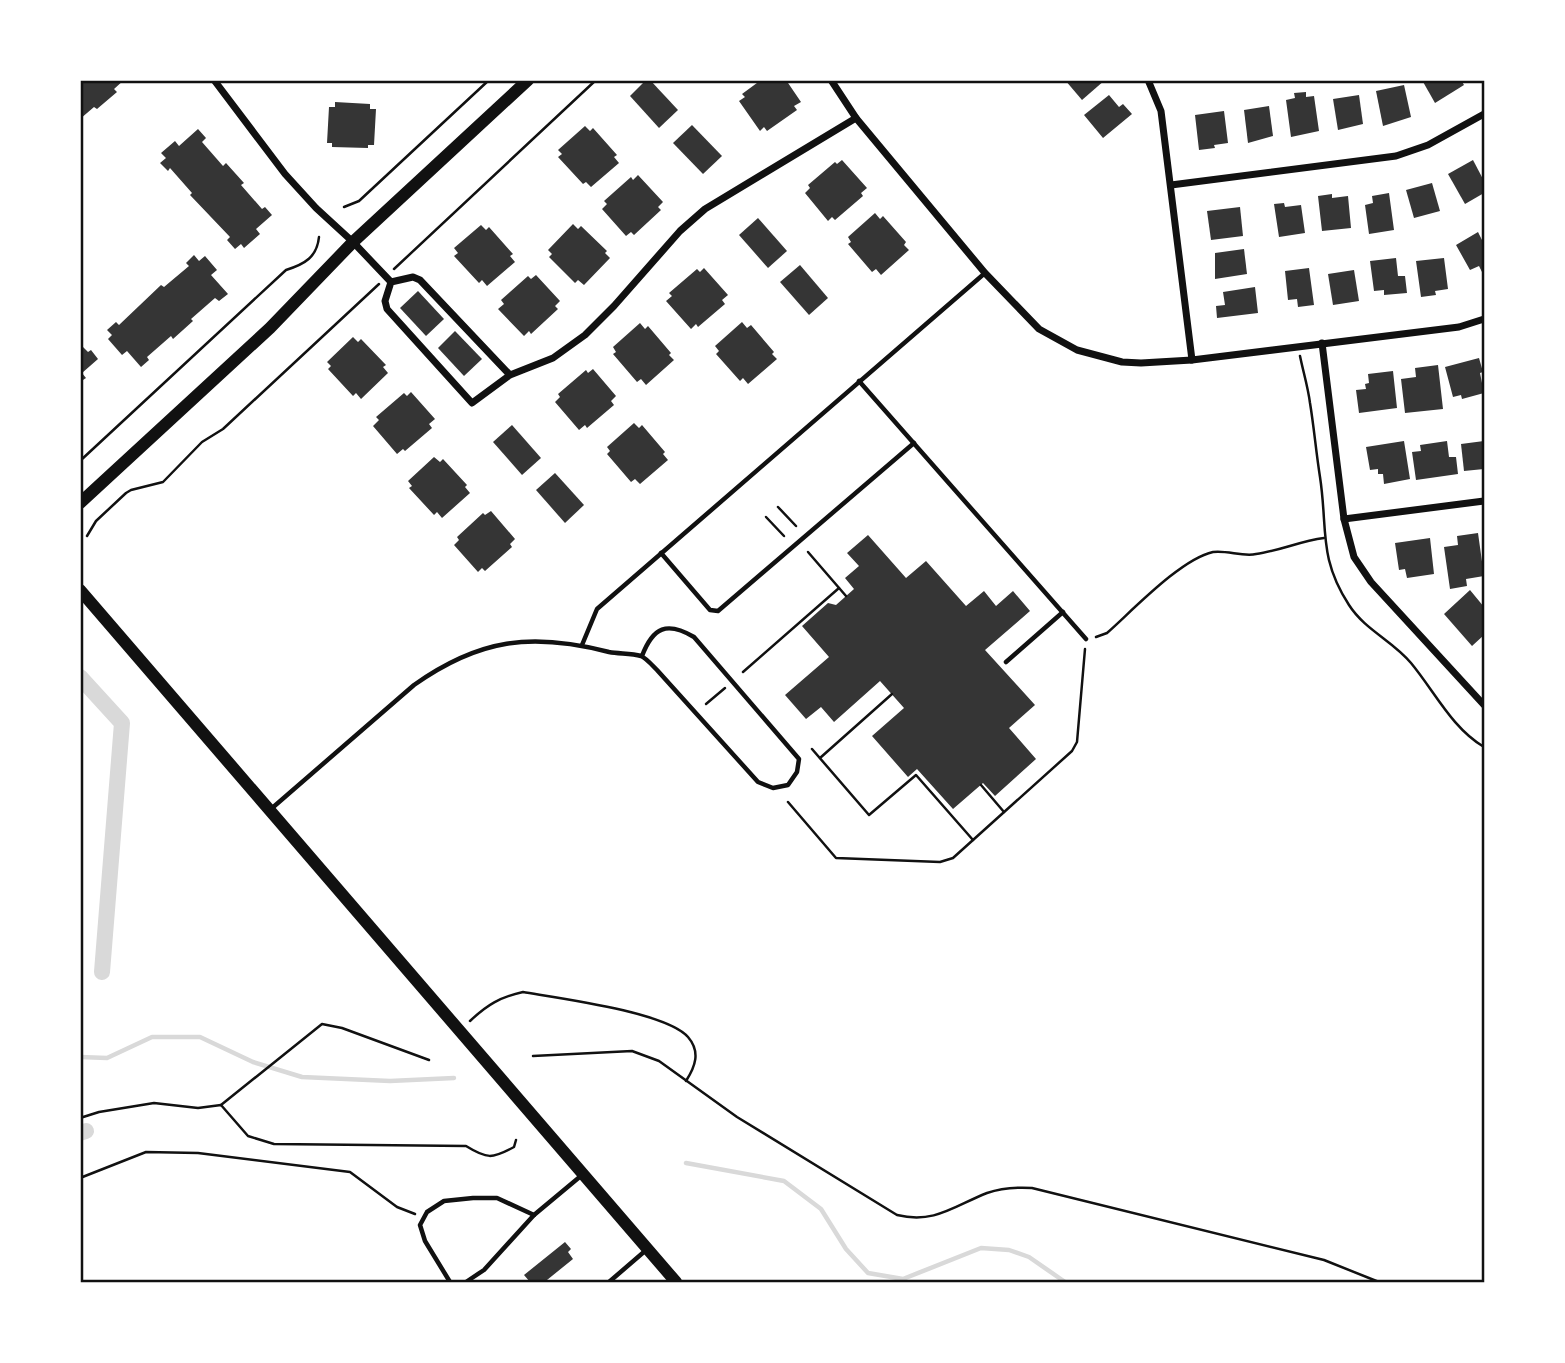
<svg xmlns="http://www.w3.org/2000/svg" width="1565" height="1363" font-family="Barlow,sans-serif">
<style>
.lines{fill:none;stroke-linecap:round;stroke-linejoin:round}
.stream{stroke:#d9d9d9;stroke-width:4.5}
.canal{stroke:#d9d9d9;stroke-width:16}
.building{fill:#353535}
.path{stroke:#111;stroke-width:2.5}
.service{stroke:#111;stroke-width:4.5}
.minor{stroke:#111;stroke-width:7}
.secondary{stroke:#111;stroke-width:12}
.neatline{fill:none;stroke:#111;stroke-width:2.5}
</style>
<rect width="100%" height="100%" fill="#fff"/>
<g class="lines">
<g class="stream">
<path d="M80,1057L107,1058L152,1037H200L253,1062L302,1077L390,1081L454,1078"/>
<path d="M686,1163L784,1181L821,1209L846,1249L868,1273L903,1279L981,1248L1009,1250L1029,1257L1065,1282"/>
</g>
<g class="canal">
<path d="M80,677L122,723L102,972"/>
<path d="M80,1133L86,1131"/>
</g>
</g>
<g class="building">
<path d="M80,80H124L114,89L117,92L97,109L94,107L80,119Z"/>
<path d="M646,80H650L678,110L659,128L630,96Z"/>
<path d="M761,80H786L801,102L794,106L797,110L767,131L764,127L760,131L739,101L745,97L742,94Z"/>
<path d="M1065,80H1105L1082,100Z"/>
<path d="M1422,80H1461L1464,85L1435,103Z"/>
<path d="M1404,85L1411,117L1383,126L1376,91Z"/>
<path d="M1306,92V97L1314,96L1319,131L1291,137L1286,100L1295,98L1294,93Z"/>
<path d="M1109,95L1119,107L1123,104L1132,114L1103,138L1084,115Z"/>
<path d="M1359,95L1363,124L1338,130L1333,99Z"/>
<path d="M335,102L370,104V109H376L374,145H368V148L332,147V143H327L329,107H335Z"/>
<path d="M1269,106L1273,136L1248,143L1244,110Z"/>
<path d="M1224,111L1228,143L1214,145L1215,148L1199,150L1195,115Z"/>
<path d="M692,125L722,156L703,174L673,143Z"/>
<path d="M585,126L590,131L593,128L617,155L614,157L619,163L591,187L586,182L583,184L558,157L562,154L558,150Z"/>
<path d="M198,129L206,138L202,142L223,166L226,163L244,183L241,185L262,209L265,207L272,215L256,229L260,234L244,248L241,244L235,249L227,240L230,237L190,195L192,193L170,168L168,171L160,163L166,158L161,153L175,141L179,146Z"/>
<path d="M842,160L867,188L861,193L863,196L835,220L832,217L828,221L805,193L810,188L808,185L835,162L837,164Z"/>
<path d="M1473,160L1484,181V193L1465,204L1448,174Z"/>
<path d="M638,175L663,202L658,207L661,210L634,235L631,232L626,236L602,209L607,204L604,201L631,177L633,180Z"/>
<path d="M1432,183L1440,211L1414,218L1406,190Z"/>
<path d="M1389,193L1394,230L1369,234L1365,205L1373,203L1372,196Z"/>
<path d="M1332,194V198L1348,196L1351,228L1322,231L1318,196Z"/>
<path d="M1284,203L1285,207L1301,205L1305,233L1279,237L1274,204Z"/>
<path d="M1240,207L1243,236L1211,240L1207,211Z"/>
<path d="M875,213L880,219L883,216L906,242L904,245L909,250L881,275L876,269L872,272L848,244L851,242L848,237Z"/>
<path d="M758,218L787,251L768,268L739,235Z"/>
<path d="M573,224L578,229L581,226L607,251L605,253L610,258L584,285L578,280L575,283L549,257L552,254L548,250Z"/>
<path d="M481,225L486,230L489,227L513,254L510,256L515,262L487,286L482,280L479,283L454,256L458,253L454,248Z"/>
<path d="M1478,232L1484,244V276L1479,266L1470,270L1456,245Z"/>
<path d="M1244,249L1247,274L1215,279V253Z"/>
<path d="M194,255L199,261L205,256L217,270L211,275L228,294L219,301L215,298L191,319L193,321L173,339L171,336L147,357L149,360L141,367L127,351L122,355L108,339L112,335L107,330L116,322L119,325L161,285L164,287L189,266L186,263Z"/>
<path d="M1396,258L1398,276H1405L1407,293L1384,295V290L1374,291L1370,261Z"/>
<path d="M1444,258L1448,289L1435,291L1436,295L1421,297L1416,261Z"/>
<path d="M800,265L828,298L809,315L780,282Z"/>
<path d="M704,268L728,295L722,300L725,304L698,327L696,324L691,329L666,301L672,296L669,293L697,269L700,272Z"/>
<path d="M1309,268L1314,305L1298,307L1297,299L1288,300L1285,271Z"/>
<path d="M1354,270L1359,301L1333,305L1328,274Z"/>
<path d="M536,275L560,301L555,306L558,309L531,334L529,331L524,336L498,309L504,304L501,300L528,276L531,279Z"/>
<path d="M1255,287L1258,313L1217,318L1216,306L1225,305L1223,292Z"/>
<path d="M418,291L444,319L426,336L400,308Z"/>
<path d="M742,322L747,328L751,325L774,352L772,354L777,359L748,384L743,378L740,381L716,354L719,351L715,346Z"/>
<path d="M640,323L645,329L648,326L671,353L669,355L674,360L646,385L641,379L637,382L613,354L616,352L613,347Z"/>
<path d="M455,331L482,359L464,376L438,348Z"/>
<path d="M353,337L358,342L361,339L386,365L383,367L388,373L361,399L356,393L353,396L328,369L331,366L327,362Z"/>
<path d="M80,344L88,352L91,350L98,359L82,373L86,378L80,382Z"/>
<path d="M1479,358L1483,372L1480,373L1484,393L1462,399L1461,395L1453,397L1445,367Z"/>
<path d="M1438,365L1443,409L1405,413L1401,379L1416,377L1415,368Z"/>
<path d="M593,369L616,396L611,401L614,405L587,428L585,425L579,430L555,402L560,397L558,394L586,370L588,373Z"/>
<path d="M1393,371L1397,408L1359,413L1356,390L1366,389L1365,384L1369,383L1368,374Z"/>
<path d="M411,392L435,419L429,424L432,428L405,451L403,449L397,454L373,426L379,420L376,417L404,393L407,396Z"/>
<path d="M634,423L639,428L642,425L665,452L663,454L668,460L640,484L635,479L631,482L607,454L610,451L607,447Z"/>
<path d="M512,425L541,458L522,475L493,442Z"/>
<path d="M1404,441L1410,479L1384,484L1383,474H1378V469L1370,470L1366,447Z"/>
<path d="M1447,441L1449,457H1456L1458,474L1416,480L1412,452L1421,451L1420,445Z"/>
<path d="M1484,441V469L1464,471L1461,444Z"/>
<path d="M434,457L440,462L443,459L467,485L465,487L470,493L442,518L437,512L434,515L409,488L412,486L408,481Z"/>
<path d="M555,473L584,505L565,523L536,490Z"/>
<path d="M491,511L515,539L510,544L512,547L485,571L482,568L478,572L454,545L459,540L457,537L483,513L485,515Z"/>
<path d="M1478,533L1484,576L1466,579L1467,586L1450,589L1444,547L1458,545L1457,536Z"/>
<path d="M868,535L906,578L926,561L966,606L984,591L996,606L1013,591L1030,611L985,650L1035,705L1009,728L1036,759L995,796L983,783L953,809L917,769L908,777L872,736L904,708L880,681L834,722L821,707L806,719L785,695L829,657L802,626L828,603L836,605L854,589L845,578L859,566L847,553Z"/>
<path d="M1430,538L1434,574L1407,578L1405,569L1399,570L1395,543Z"/>
<path d="M1470,590L1484,607V625L1482,628L1484,635L1472,646L1444,614Z"/>
<path d="M565,1242L571,1249L568,1252L573,1259L547,1280L549,1282H530L524,1275Z"/>
</g>
<g class="lines">
<g class="path">
<path d="M344,207L359,201L489,80"/>
<path d="M394,269L596,80"/>
<path d="M1300,356C1303,371 1308,387 1310,403C1314,427 1316,452 1320,477C1328,529 1318,557 1349,605C1365,630 1393,641 1411,663C1435,692 1452,728 1484,747"/>
<path d="M81,460L286,270C305,264 317,257 319,237"/>
<path d="M778,507L796,526"/>
<path d="M766,517L784,536"/>
<path d="M87,536L96,521L126,493L131,490L163,482L202,442L223,429L379,284"/>
<path d="M808,552L846,596"/>
<path d="M1096,637L1107,633C1133,610 1181,559 1213,552C1227,550 1243,557 1256,554C1279,551 1300,541 1324,538"/>
<path d="M743,672L839,588"/>
<path d="M706,704L725,688"/>
<path d="M812,749L869,815L916,775L973,840"/>
<path d="M820,758L892,694"/>
<path d="M981,785L1004,812"/>
<path d="M788,802L836,858L940,862L953,858L1072,751L1077,742L1085,649"/>
<path d="M470,1021C487,1005 500,997 523,992C558,998 666,1012 688,1037C701,1052 695,1067 686,1081"/>
<path d="M533,1056L632,1051L659,1061L737,1117L897,1215C935,1224 954,1206 987,1193C1002,1188 1016,1187 1032,1188L1324,1260L1379,1282"/>
<path d="M221,1105L322,1024L342,1028L429,1060"/>
<path d="M80,1118L99,1112L154,1103L198,1108L221,1105L248,1136L274,1144L466,1146C487,1159 492,1159 514,1147L516,1140"/>
<path d="M80,1178L146,1152L198,1153L350,1172L397,1207L415,1214"/>
</g>
<g class="service">
<path d="M859,381L1086,639"/>
<path d="M661,553L710,610L718,611L914,443"/>
<path d="M582,645L597,609L985,273"/>
<path d="M1006,662L1063,612"/>
<path d="M271,809L414,685C479,639 531,632 609,652C619,654 631,653 641,656C646,658 653,666 657,670L758,782L773,788L788,785L797,772L799,759L694,637C667,621 653,627 642,656"/>
<path d="M450,1282L425,1241L420,1225L427,1212L444,1201L473,1198H497L534,1215"/>
<path d="M466,1282L484,1270L534,1215L582,1175"/>
<path d="M609,1282L645,1251"/>
</g>
<g class="minor">
<path d="M214,80L285,174L316,208L353,242L391,282"/>
<path d="M831,80L856,118L985,273L1039,329L1077,350L1122,362L1141,363L1192,360L1459,327L1484,319"/>
<path d="M1148,80L1161,111L1192,360"/>
<path d="M1171,185L1396,156L1428,145L1484,114"/>
<path d="M1322,343L1344,519L1354,557L1371,582L1484,705"/>
<path d="M510,375L420,280L413,277L391,282L385,301L387,309L472,403L510,375L553,358L585,335L614,306L680,231L705,209L856,118"/>
<path d="M1344,519L1484,501"/>
</g>
<g class="secondary">
<path d="M80,503L270,328L353,242L528,80"/>
<path d="M80,590L676,1282"/>
</g>
</g>
<rect width="1565" height="1363" fill="none" stroke="#ffffff" stroke-width="164"/>
<rect x="82" y="82" width="1401" height="1199" class="neatline"/>
</svg>
